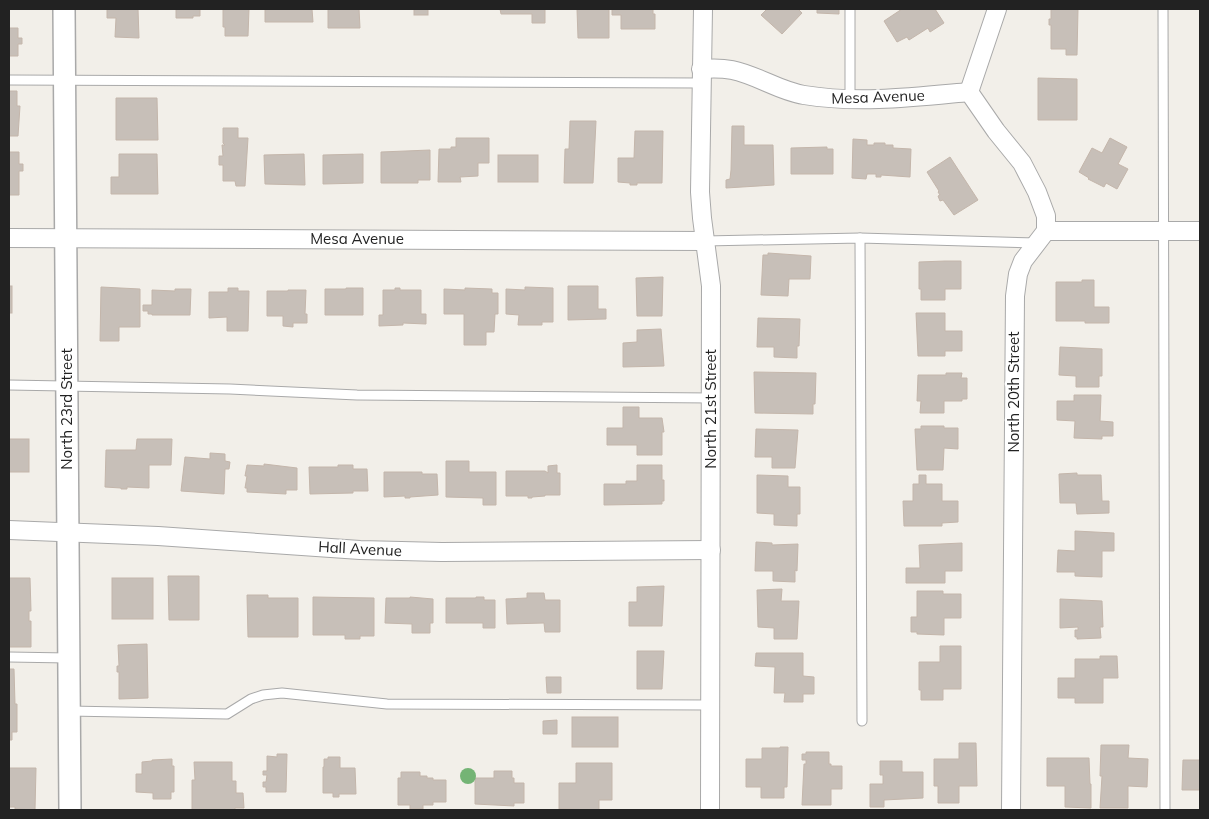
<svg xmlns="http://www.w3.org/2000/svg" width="1209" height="819" font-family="Mulish,sans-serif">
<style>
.building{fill:#c7bfb8;stroke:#c4b6ab}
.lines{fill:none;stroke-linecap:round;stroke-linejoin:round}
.service-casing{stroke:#a9a9a9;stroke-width:11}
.minor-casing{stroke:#a9a9a9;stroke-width:20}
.tertiary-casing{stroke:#a9a9a9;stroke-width:24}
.service{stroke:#fff;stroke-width:9}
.minor{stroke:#fff;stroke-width:18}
.tertiary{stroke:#fff;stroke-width:21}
.tree{fill:#74b475}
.labels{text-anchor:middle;stroke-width:4.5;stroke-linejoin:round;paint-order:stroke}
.street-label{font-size:15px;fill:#222;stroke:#fff}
</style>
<rect width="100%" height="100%" fill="#f2efe9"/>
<g class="building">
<path d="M107,9H138L139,38L115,37L116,18H107Z"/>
<path d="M176,9H200V16H193V18H176Z"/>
<path d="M223,9H249L248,36H225V27H223Z"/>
<path d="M265,9H312L313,22H265Z"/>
<path d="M328,9H359L360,28H328Z"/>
<rect x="414" y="9" width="14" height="6"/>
<path d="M500,9H545V23H532V14H501Z"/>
<path d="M577,9H609V38H578Z"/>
<path d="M612,9H653V14H655V29H621V15H612Z"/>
<path d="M767,9H798L802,13L782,34L761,15Z"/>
<path d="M817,9H839V14L817,13Z"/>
<path d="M902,9H935L944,23L930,32L928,28L909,40L907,37L897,42L884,21Z"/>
<path d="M1051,9H1078L1077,55H1066V49H1051V25H1049V19H1051Z"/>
<path d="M9,28H18V38H22V44H18V56H9Z"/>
<path d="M1038,78L1077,79V120H1038Z"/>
<path d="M9,91H17V106H20L18,136H9Z"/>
<path d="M116,98H157L158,140H116Z"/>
<path d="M570,121H596L593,183H564L565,149H569Z"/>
<path d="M732,126H744V145H773L774,185L726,188V180L730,179L731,170Z"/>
<path d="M223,128H238V138H248L245,186H236L235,181H223V165H219V156H223L222,145H225L223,143Z"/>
<path d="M635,131H663L662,183H637V185H630V183L618,182V158H634Z"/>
<path d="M456,138H489V163H478V176L460,177L461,182H438L439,149H451V147H456Z"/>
<path d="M1110,138L1127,147L1118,164L1128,169L1117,189L1106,183L1104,187L1088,179L1089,178L1079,172L1092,148L1102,153Z"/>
<path d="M853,139L867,140V145H874V143H885V145H893V148L911,149L910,177L881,175V177H876V174H867L866,179L852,178Z"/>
<path d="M827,147V149H833V174H791V148Z"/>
<path d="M430,150V180H418V183H381V152Z"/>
<path d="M9,152H19V164H23V171H19V195H9Z"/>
<path d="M119,154H157L158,194H111V177H119Z"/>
<path d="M304,154L305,185L265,184L264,155Z"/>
<path d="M363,154V183L323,184V155Z"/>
<rect x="498" y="155" width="40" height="27"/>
<path d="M950,157L978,200L954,215L943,200L940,201L938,196L940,195L938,192L939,191L927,172Z"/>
<path d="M768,253L811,256L810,279H789L788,296L761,295L763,255H768Z"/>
<path d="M945,261H961V289H945V300H921V289H919V262Z"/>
<path d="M663,277L662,316H637L636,278Z"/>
<path d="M1082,280H1094V307H1109V323H1085V321H1056V282H1082Z"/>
<rect x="9" y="286" width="3" height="27"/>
<path d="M568,286H598V309H606V319L568,320Z"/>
<path d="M101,287L140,289V327H119V341H100Z"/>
<path d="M525,287L553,288V322H542V325H518L519,315L506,314V289L525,290Z"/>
<path d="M228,288H238V291H249L248,331H227V317L209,318V292H228Z"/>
<path d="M346,288H363V315H325V289H346Z"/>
<path d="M395,288H400V290H421V314H426V324L403,323V325L379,326V315H383V290H395Z"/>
<path d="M465,288L492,289V293H498V314H495L494,332H486V345H464V314H444V289L465,290Z"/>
<path d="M175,289H191L190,315H152V314H148V311H143V305H152V290L175,291Z"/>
<path d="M288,290H306L305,314H307V323H293V327L283,326V316H267V291H288Z"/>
<path d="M916,313H945V331H962V351H945V356H918Z"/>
<path d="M758,318L800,319L799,346H797V358L774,357V347H757Z"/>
<path d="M661,329L664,366L623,367V343L637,342V330Z"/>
<path d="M1060,347L1102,349V376H1099V387H1076V376L1059,375Z"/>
<path d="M754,372L816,373L815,404H813V414L755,413Z"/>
<path d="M946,373H962L961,378H967V399H962V401H944V413H920L921,401H917L918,375H946Z"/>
<path d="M1074,395H1101L1100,421L1113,422V436H1102V439L1074,438L1075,421L1057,420V401H1074Z"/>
<path d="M623,407H639V418H662L664,432H662V455H637V445H607V428H623Z"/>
<path d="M921,426H944V428H958V449L944,448L943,470H917L915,429H921Z"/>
<path d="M756,429L798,430L795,468H772V457H755Z"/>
<rect x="9" y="439" width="20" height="33"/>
<path d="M137,439H172L171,465H149V488L127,487V489H121V488L105,487L106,450H136Z"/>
<path d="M210,453L225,454V461L230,462L229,469H225L224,494L181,491L185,457L210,459Z"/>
<path d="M446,461H469V472H496V505H483V498L446,497Z"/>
<path d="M264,464L297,468V490H286V494L247,492V488H245L247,476H245L247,465L264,466Z"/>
<path d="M338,465H353V469H367L368,491H353V493L310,494L309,467H338Z"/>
<path d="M557,465V473H560V495H545V496L532,497V498H528V496H506V471H545L548,473V466Z"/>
<path d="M637,465H662V480H664V501H662V504L604,505V484H626V481H637Z"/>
<path d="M384,472H422V474H437L438,495L410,497V498H405V496L384,497Z"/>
<path d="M1077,473V475H1101L1102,501H1109V513L1077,514L1076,503H1060L1059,474Z"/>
<path d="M757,475L788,476V487H800V514H797V526L774,525V514L757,513Z"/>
<path d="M919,475H926V484H942V501H958V522L942,523V526H904L903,501H913V484H919Z"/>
<path d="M1075,531L1114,533V551H1102V577L1075,576V572H1057L1058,550L1075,551Z"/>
<path d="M756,542L772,543V545L798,544L797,571L795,570V582L773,581V571H755Z"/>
<path d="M962,543V571H945V583H906V568H920L919,545Z"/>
<path d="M168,576H199V620H169Z"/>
<path d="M9,578H30L31,611H29V621H31V647H9Z"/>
<rect x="112" y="578" width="41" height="41"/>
<path d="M664,586L662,626H629V602H637V587Z"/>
<path d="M782,589L781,601H799L797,639H774V628L758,627L757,590Z"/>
<path d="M917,591H943V594H961V618H944V635L917,634V632H911V617H917Z"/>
<path d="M527,593H544L545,600H560V632H545L544,623L507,624L506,599L527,598Z"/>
<path d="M247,595H268V598H298V637H248Z"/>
<path d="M313,597L374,598V636H360V639H345V635H313Z"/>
<path d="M410,597L433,599V623H430V633H412V624L385,623L386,598H410Z"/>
<path d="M476,597H484V600H495V628H483V623H446V598H476Z"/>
<path d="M1060,599L1102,601L1103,627H1100L1101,638L1077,639V637H1075V630H1078V627L1060,628Z"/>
<path d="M147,644L148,698L119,699V672H117V666H119L118,645Z"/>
<path d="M940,646H961V689H943V700H921V690H919V662H940Z"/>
<path d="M637,651H664L662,689H637Z"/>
<path d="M756,653H803V676L814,677V694H803V702H784L785,693H774L775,667L755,666Z"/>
<path d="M1100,656H1117L1118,678H1103V703H1075V698H1058V678H1075V659H1100Z"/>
<path d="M9,669H14L15,704H17V732H12V740H9Z"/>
<path d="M546,677H561V693H547Z"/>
<rect x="572" y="717" width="46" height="30"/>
<path d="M557,720V734H543V721Z"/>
<path d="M959,743H976L977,786H959V803H938V786H934V759H959Z"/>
<path d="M1101,745H1129L1128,758L1148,759L1147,787L1128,786V808H1100L1102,776H1100Z"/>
<path d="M780,747H788L787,787H784V798H761V787H746V759H762V748H780Z"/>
<path d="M806,752H829V764H831V766H842V789H831V805H802L804,764H806V760H802V754H806Z"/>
<path d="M277,754H287L286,792H266V787H263V782H266L267,775H263V771H267V756L277,757Z"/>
<path d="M328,757H340V768H355L356,794H339V797H333V793H323V767H324V759H328Z"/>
<path d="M1047,758H1089L1090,784H1091V808L1065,807V786H1047Z"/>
<path d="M172,759V766H174V792H171V799H153V793L136,792V774H142V762L152,761V760Z"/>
<path d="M1183,760H1200V790H1182Z"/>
<path d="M880,761H902V772H923V798L884,800V807H870V784H883V775H880Z"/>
<path d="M194,762H232V781H236V793H243L244,808H235V810H192V780H195Z"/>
<path d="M576,763H612V800H599V810L559,809V783H576Z"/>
<path d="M9,768H36L35,810L15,809V807H9Z"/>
<path d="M494,771H512V778H514V783H524V803H514V806L475,804V778H494Z"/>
<path d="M401,772H420V776H427V778H433V780H446V802H433V805H423V809H410V805H398V778H401Z"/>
</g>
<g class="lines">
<defs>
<g id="service">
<path d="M850,9V100"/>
<path d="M1163,9L1165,810"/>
<path d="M9,80L701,83"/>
<path d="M860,238L862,721"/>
<path d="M705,241L860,238L1037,243"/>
<path d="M9,385L230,389L357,395L711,398"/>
<path d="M9,657L68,658"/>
<path d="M69,711L227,714L251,699L263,695L282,693L387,704L710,705"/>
</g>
<g id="minor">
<path d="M703,9L700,192L702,218L711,286L710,810"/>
<path d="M997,9L969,92L996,131L1022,163L1037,192L1046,216V231L1023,261L1018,274L1015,296L1011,810"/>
<path d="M701,69C712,68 722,68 732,70C757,75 779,91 804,95C859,104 915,97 969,92"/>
<path d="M1046,231H1200"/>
<path d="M9,238L705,241"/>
<path d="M9,530L158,536L360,550L442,552L711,550"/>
</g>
<path id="tertiary" d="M64,9L70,810"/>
</defs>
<use href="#service" class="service-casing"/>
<use href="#minor" class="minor-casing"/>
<use href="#tertiary" class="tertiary-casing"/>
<use href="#service" class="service"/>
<use href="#minor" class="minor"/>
<use href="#tertiary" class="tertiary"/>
</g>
<circle class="tree" cx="468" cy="776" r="8"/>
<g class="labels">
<g class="street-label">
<text transform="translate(878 97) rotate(-2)" y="5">Mesa Avenue</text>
<text x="357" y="244">Mesa Avenue</text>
<text transform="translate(1014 392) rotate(-90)" y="5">North 20th Street</text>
<text transform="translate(67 409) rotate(-90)" y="5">North 23rd Street</text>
<text transform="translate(711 409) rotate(-90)" y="5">North 21st Street</text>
<text transform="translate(360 549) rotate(3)" y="5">Hall Avenue</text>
</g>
</g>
<rect width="1209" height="819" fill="none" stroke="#222222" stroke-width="20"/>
</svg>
